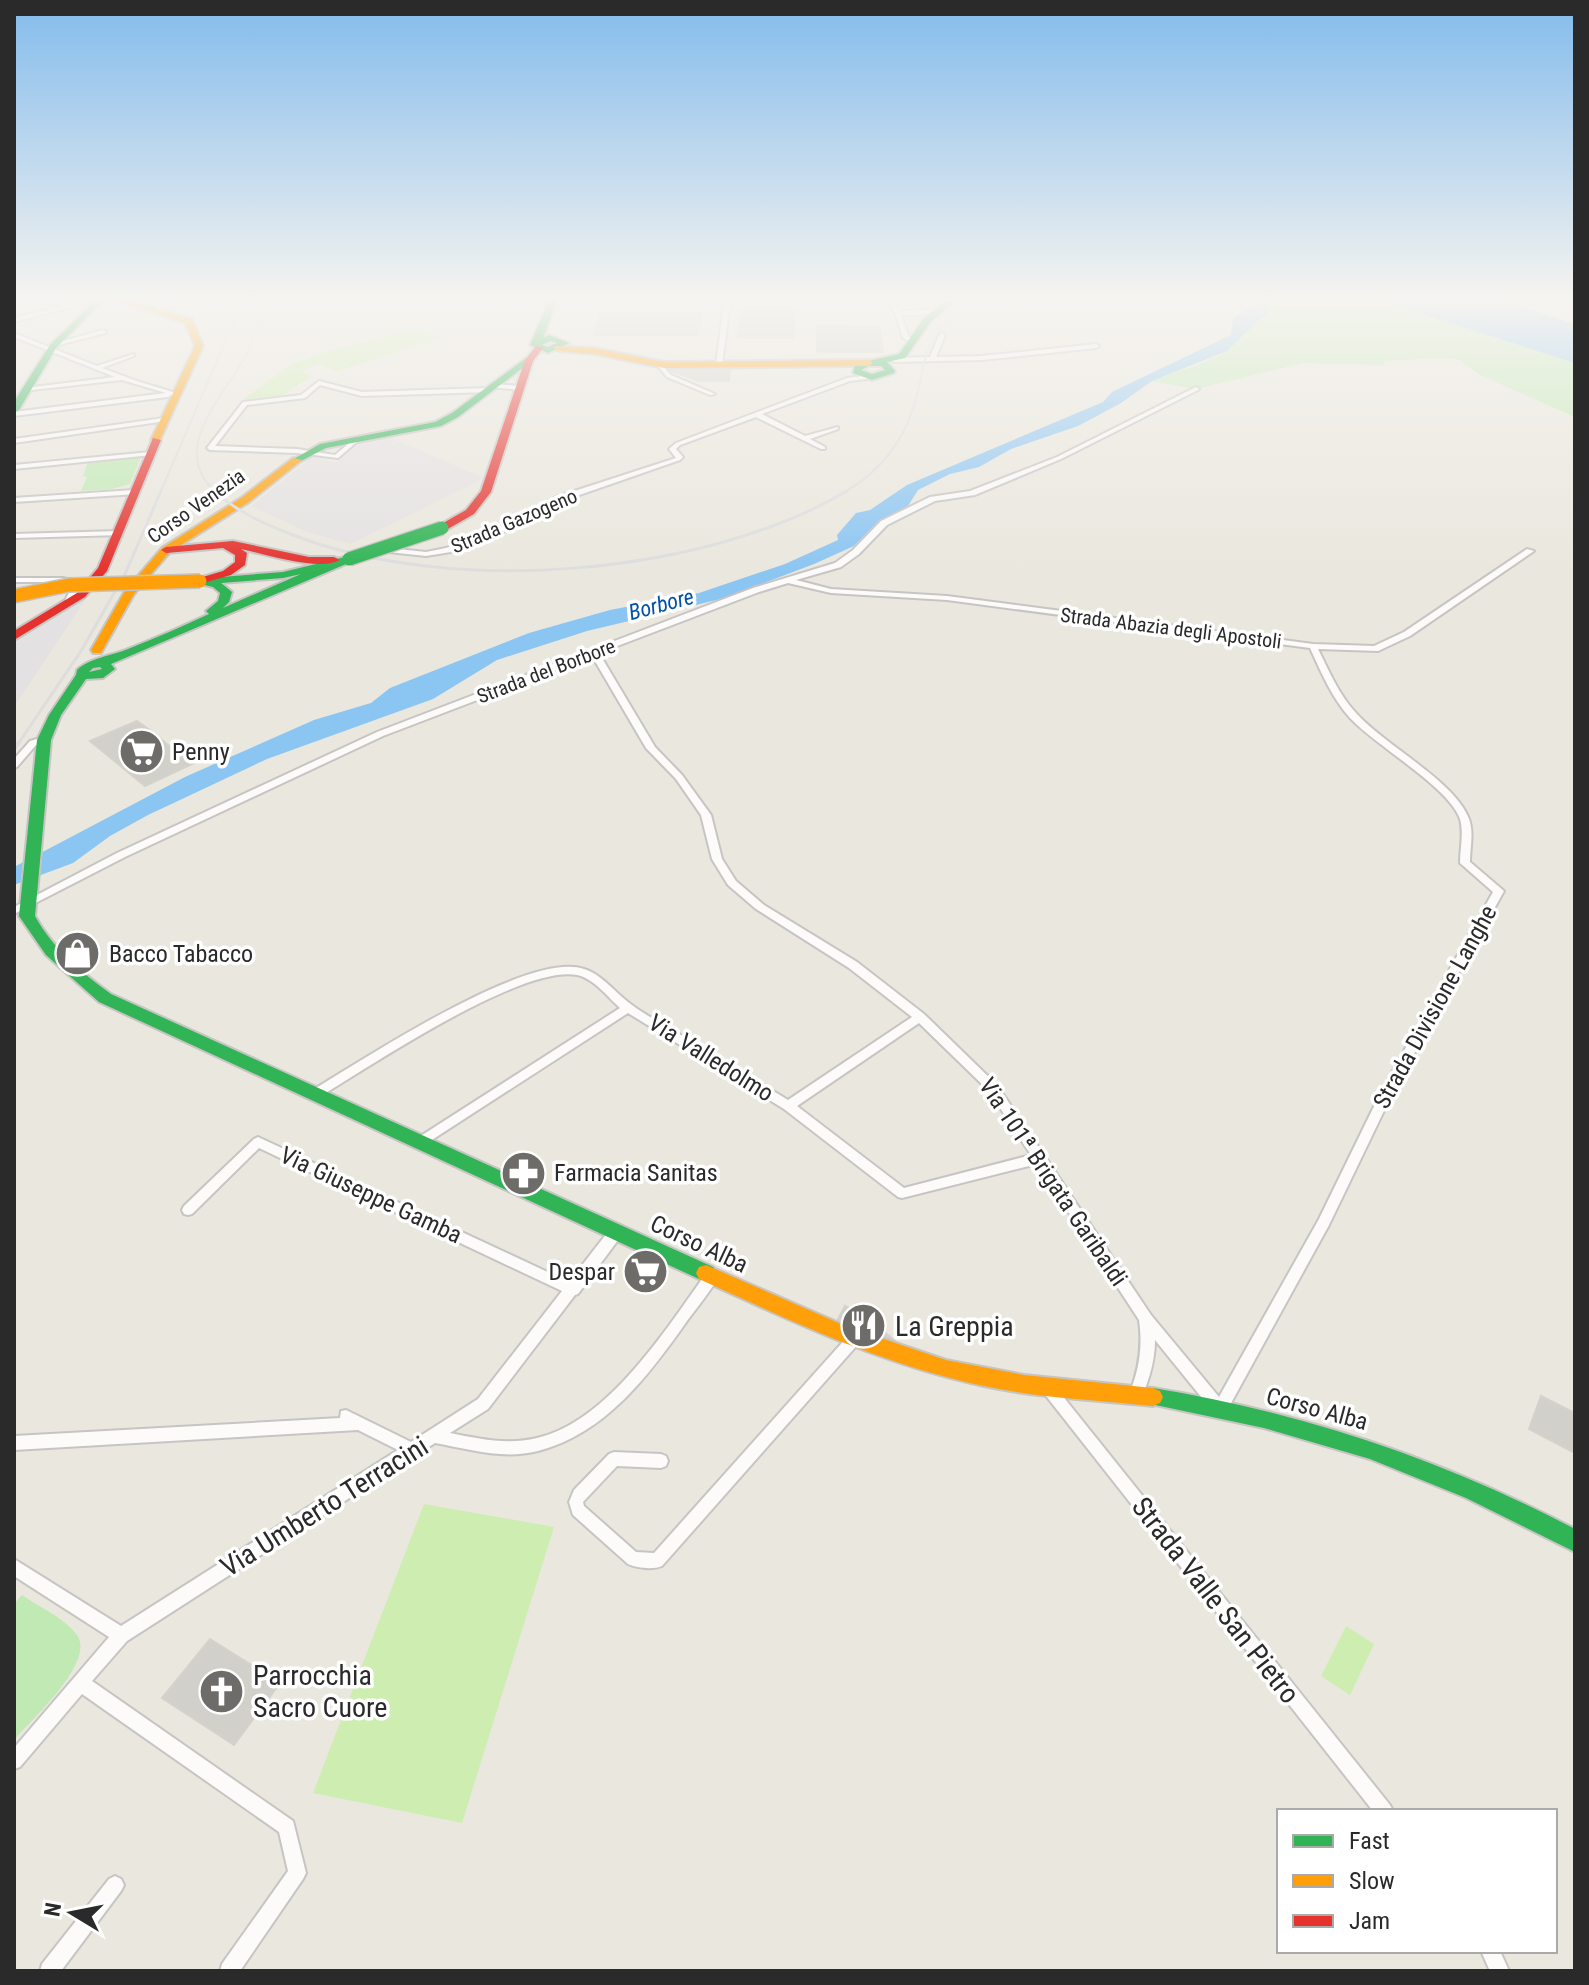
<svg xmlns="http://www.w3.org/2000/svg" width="1589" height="1985" font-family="'Roboto Condensed',sans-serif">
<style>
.industrial{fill:#e4e1e2}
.green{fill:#c1e9b4}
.pitch{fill:#cdedb1}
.water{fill:#8bc5f2}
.building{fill:#d2d0ca;stroke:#d4d2cb;stroke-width:2}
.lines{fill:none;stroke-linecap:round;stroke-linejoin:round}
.street-casing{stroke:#c6c5c4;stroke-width:4}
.fast-casing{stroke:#c6c5c4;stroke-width:4}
.slow-casing{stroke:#c6c5c4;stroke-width:4}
.jam-casing{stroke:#c6c5c4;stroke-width:4}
.street{fill:#fcfbfa;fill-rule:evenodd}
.fast{fill:#30b455;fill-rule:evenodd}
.slow{fill:#ff9f0a;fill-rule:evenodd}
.jam{fill:#e5322d;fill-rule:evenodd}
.rail-far2{stroke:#ddddde;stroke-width:2}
.rail-far1{stroke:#ddddde;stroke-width:3}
.rail{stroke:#ddddde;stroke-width:4}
.fast-bridge-casing{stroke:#c5c4c0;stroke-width:16;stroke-linecap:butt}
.slow-bridge-casing{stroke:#c5c4c0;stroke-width:16;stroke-linecap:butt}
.fast-bridge{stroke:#30b455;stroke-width:13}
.slow-bridge{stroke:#ff9f0a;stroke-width:13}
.labels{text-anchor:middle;stroke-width:7;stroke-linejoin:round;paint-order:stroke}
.far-street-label{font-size:20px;fill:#2a2a2a;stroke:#fff}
.far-water-label{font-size:22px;font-style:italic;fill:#0051a7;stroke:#fff}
.poi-label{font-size:24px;fill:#2a2a2a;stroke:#fff;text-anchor:start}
.street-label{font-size:24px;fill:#2a2a2a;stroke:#fff}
.near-poi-label{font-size:28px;fill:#2a2a2a;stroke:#fff;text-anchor:start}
.near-street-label{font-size:28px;fill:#2a2a2a;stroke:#fff}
</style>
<rect width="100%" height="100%" fill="#eae7de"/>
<g class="industrial">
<path d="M391,438L482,477L477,482L350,544L305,531L251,506L312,457L335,463L362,442Z"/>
<path d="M86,599L81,606L14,707V642Z"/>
</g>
<g class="green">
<path d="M1283,296H1373L1390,304L1575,363V417L1480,375L1459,360L1444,358L1386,361L1382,365L1303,363L1196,389L1152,381C1174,372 1211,363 1229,349C1249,333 1261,307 1283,296Z"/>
<path d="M141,457L130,484L112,489L81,491L87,477L83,476L88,462Z"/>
<path d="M22,1595C39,1607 65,1618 77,1635C96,1662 31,1720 14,1740V1604Z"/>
</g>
<g class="pitch">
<path d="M414,329L441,338L337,371L319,364L301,371L312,376L277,399L241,401L287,367L323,352Z"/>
<path d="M424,1504L554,1527L462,1823L313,1793Z"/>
<path d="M1346,1626L1374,1644L1350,1695L1321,1676Z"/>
</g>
<g class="water">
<path d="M1270,296H1283L1270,302L1267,316L1259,320L1227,351L1152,381L1121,403L1078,426L1011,449L979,467L950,474L918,490L908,506L879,521L854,546L814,564L725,598L587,631L497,660L433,699L267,759L148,815L110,836L73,863L14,885V867L185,777L314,720L371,703L390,688L529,633L610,610L699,593L785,564L838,540L837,535L856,513L870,510L907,485L1103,402L1112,392L1231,335L1233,318Z"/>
<path d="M1373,296H1489L1575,324V363L1390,304Z"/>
</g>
<g class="building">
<path d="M741,310H794V338H738Z"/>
<path d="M600,313H702L698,335H594Z"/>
<path d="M817,326L880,327L883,352H817Z"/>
<path d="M730,370L729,381H699L671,371Z"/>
<path d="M137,721L147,728L192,764L145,786L90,741Z"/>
<path d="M845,1306L867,1317L896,1342L837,1321Z"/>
<path d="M1541,1396L1575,1413V1453L1529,1429Z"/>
<path d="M210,1639L280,1683L234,1745L162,1698Z"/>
</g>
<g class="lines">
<defs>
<g id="street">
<path d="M41,296L75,306L14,322V318L65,306L38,300L14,305V301Z"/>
<path d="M166,296H172L165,308L153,311V309L161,306Z"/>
<path d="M488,296H494L493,300H489Z"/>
<path d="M722,296H728L730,303L722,365L719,367L716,365L724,303Z"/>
<path d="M884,296H890L900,311L936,310L939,312L936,314L901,315L909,337L914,340L909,341L903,338L895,313Z"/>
<path d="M103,330L106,332L105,333L55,346L52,344Z"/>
<path d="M14,333L97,366L134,354V356L102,368L137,381L179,394L176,396L171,395L168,397L14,416V412L166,393L122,380L23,391V389L25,388L115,377L14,337Z"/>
<path d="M942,333L945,335L936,357L982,356L1096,344L1099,346L1096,348L982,360L894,362L891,360L894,358L930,357L939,335Z"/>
<path d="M660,363L671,375L715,394L710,395L667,377L657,365Z"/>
<path d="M872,375L874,376V378L850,381L762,414L805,436L838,427V429L810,439L825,447V449H821L756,417L680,445L676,449L683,457L680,460L562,501L523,524L451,552L426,556L379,551L375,549L379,547L426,552L446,548L517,520L556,497L676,458L669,449L676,443L847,378Z"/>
<path d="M319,381L362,392L488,388L491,390L488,392L362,396L320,385L305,398L247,405L215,446L297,449L335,455L354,439H358V441L338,458L297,453L210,450L207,448L243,402L301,395Z"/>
<path d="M494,384L520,386L523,388L520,390L492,387L491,386Z"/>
<path d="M1196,387L1199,389L1198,390L1061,459L975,495L935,501L887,525L859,554L841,567L796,580L831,589L947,596L1313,644L1374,646L1404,632L1527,549L1534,551L1410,636L1378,651L1318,649C1329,671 1339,695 1356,713C1384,745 1455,781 1469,819C1474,832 1470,848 1470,862L1504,891L1394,1090L1329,1225L1225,1414L1220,1415L1215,1414L1155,1340C1155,1361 1149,1380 1141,1399L1136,1401L1131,1399L1129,1395C1139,1370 1143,1347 1139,1320L1037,1164L902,1198L898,1197L784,1109L628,1013L424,1145H416L414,1142L416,1139L620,1008C608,997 593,978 577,975C520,965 371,1066 319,1097H311L309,1094L311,1091C363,1060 528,950 584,969C603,975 616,994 632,1005C648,1017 667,1026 684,1037C719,1058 753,1079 788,1100L912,1017L849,968L756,909L728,885L712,859L701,815L676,779L646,748L592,656L383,736L125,857L14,914V907L117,853L377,732L753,588L835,563L853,550L881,521L930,497L970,491L1057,457ZM788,583L831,593L947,600L1310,648C1321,672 1332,698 1350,718C1376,746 1449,787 1460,819C1464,833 1460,849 1460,863L1493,892L1382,1090L1319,1219L1219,1397L1151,1315L997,1085L924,1014L857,962L764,905L736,881L722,859L711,815L682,775L655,747L599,653L759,592ZM919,1023L989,1091L1031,1155L904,1188L797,1106Z"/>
<path d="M164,418L167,420L166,421L14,443V439Z"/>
<path d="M150,452L153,454L152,455L14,469V465Z"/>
<path d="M134,490L138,492L137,494L14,502V498Z"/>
<path d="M119,531H122V535L14,538V534Z"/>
<path d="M14,578H63L82,583L71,605L67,607L63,605L73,584L63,582H14Z"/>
<path d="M44,737L49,740L47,742L36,745L17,767L14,768V759L30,741Z"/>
<path d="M258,1137L569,1282L611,1228L616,1227L621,1228L622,1232L621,1236L578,1294L575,1295L488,1409L450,1433C479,1439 508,1445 537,1438C608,1422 667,1328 707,1272L712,1270L717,1272L719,1276C710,1292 698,1306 687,1321C649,1375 605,1434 538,1451C503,1460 469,1449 435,1443L127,1641L92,1681L293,1821L306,1873L303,1879L240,1971H220L222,1964L288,1871L279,1832L82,1694L20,1767L14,1769V1748L109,1637L14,1576V1559L121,1626L398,1450L358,1430L14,1450V1436L340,1418L341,1411L346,1410L411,1442L478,1399L562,1291L259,1148L192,1214L188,1215L184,1214L182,1210L184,1206L254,1139Z"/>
<path d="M854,1333L859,1335L861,1339L859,1343L662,1566C653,1570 637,1568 628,1564L573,1515L569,1502L574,1490L609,1454L614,1452L661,1454L666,1456L668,1461L666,1466L661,1468L617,1466L583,1502L584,1506L636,1552L654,1553L849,1335Z"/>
<path d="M1048,1382L1053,1384L1390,1805L1393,1811H1373L1043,1392L1041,1388L1043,1384Z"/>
<path d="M115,1876L121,1879L124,1885L121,1891L61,1971H40L42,1964L109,1879Z"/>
<path d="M1481,1951H1500L1509,1971H1490Z"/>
</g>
<g id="fast">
<path d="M100,296H108L56,348L19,410L14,413V402L50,345Z"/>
<path d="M551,296H559L543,338L549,335L569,343L548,353L530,345ZM550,341L557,343L548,347L542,345Z"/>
<path d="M953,296H962L931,321L905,358L887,362L895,371L894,373L872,380L853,373L855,364L899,354L925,317ZM869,366H881L885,370L872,374L861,370Z"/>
<path d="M526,358L533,360L458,417L441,426L326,448L297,463L292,460L320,444L435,422L452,413Z"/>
<path d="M349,556L355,559L353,561L111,664L115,669L103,678L86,679L61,715L51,740L35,916C53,949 81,972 111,994L713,1267L716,1273L713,1279L706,1281L699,1279L99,1002L46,955L19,916L37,740L49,715L76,675L77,670C89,658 111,656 128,649C156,638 183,626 209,614L206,611L218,601L220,593L213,587L196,583V579L283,572ZM301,574L223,608L229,602L232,592L221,583L283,578ZM100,667L102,669L89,672L93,668Z"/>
<path d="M1153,1388C1304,1413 1439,1458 1575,1529V1552L1466,1498L1370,1459L1264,1428L1146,1403L1143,1397L1146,1391Z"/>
</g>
<g id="slow">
<path d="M103,296H115L192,319L203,346L159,442L151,440L195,346L185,323Z"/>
<path d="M555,346L594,348L664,362L869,360L873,363L869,366L664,368L594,354L558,351L554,348Z"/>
<path d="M293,458L302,460L249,502L170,552L134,594L101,653H93L91,650L125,591L162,548L241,498Z"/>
<path d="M706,1265L848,1327L946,1360L1024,1375L1153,1388L1160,1391L1163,1397L1160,1403L1153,1406C1097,1400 1039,1398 984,1386C884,1365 791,1321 699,1279L696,1273L699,1267Z"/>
</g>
<g id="jam">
<path d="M536,346L543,348L533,361L491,492L474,514L446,530H438V526L466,510L481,491L525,360Z"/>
<path d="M153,438L161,440L107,571L85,597L14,640V631L77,593L98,568Z"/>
<path d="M233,541L309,557H334L340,560C320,572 265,554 241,549L247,553L245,565L231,575L200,584L196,583V579L223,571L235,562V555L223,548L166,553L161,550L166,547Z"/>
</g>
</defs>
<use href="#street" class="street-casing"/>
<use href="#fast" class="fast-casing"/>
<use href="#slow" class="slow-casing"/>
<use href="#jam" class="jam-casing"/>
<use href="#street" class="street"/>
<use href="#fast" class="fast"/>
<use href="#slow" class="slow"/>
<use href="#jam" class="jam"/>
<g class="rail-far2">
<path d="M160,493L245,296"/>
<path d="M216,493C169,450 220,401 244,359C255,339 262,317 269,296"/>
<path d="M843,493C884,470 908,436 918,391C923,372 924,353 934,337C945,319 964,308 981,296"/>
</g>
<g class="rail-far1">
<path d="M214,491C237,512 265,524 293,535C450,596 701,577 847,491"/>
<path d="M18,744L81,651L125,574L161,491"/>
</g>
<path class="rail" d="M14,749L19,742"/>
<defs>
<path id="fast-bridge" d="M349,559L442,528"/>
<path id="slow-bridge" d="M14,596L69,585L200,581"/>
</defs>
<use href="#fast-bridge" class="fast-bridge-casing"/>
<use href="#slow-bridge" class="slow-bridge-casing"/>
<use href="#fast-bridge" class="fast-bridge"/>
<use href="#slow-bridge" class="slow-bridge"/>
</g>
<linearGradient id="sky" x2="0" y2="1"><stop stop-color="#83bbec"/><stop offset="0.52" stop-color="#f6f4f0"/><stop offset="1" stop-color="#f6f4f0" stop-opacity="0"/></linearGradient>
<rect width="1589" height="574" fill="url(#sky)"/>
<defs>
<symbol id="supermarket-disc" viewBox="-11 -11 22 22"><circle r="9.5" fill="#6d6c69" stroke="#fff"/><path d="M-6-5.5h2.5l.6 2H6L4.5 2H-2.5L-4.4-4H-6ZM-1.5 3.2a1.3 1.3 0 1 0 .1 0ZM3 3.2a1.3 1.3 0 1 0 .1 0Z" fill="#fff"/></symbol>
<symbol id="shop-disc" viewBox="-11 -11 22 22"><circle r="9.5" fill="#6d6c69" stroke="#fff"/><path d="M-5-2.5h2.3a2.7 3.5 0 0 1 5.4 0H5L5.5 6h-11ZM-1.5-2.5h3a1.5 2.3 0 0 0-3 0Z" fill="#fff"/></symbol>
<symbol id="pharmacy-disc" viewBox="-11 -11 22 22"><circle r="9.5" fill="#6d6c69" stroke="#fff"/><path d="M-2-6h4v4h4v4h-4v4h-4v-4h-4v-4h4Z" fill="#fff"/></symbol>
<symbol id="restaurant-disc" viewBox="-11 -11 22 22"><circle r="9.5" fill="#6d6c69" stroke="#fff"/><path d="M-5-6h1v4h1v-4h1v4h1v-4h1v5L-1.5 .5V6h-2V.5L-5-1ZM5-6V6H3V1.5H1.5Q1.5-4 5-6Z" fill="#fff"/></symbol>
<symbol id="church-disc" viewBox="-11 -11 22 22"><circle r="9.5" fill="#6d6c69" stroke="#fff"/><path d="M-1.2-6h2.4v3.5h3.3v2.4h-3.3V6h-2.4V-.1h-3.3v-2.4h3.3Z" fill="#fff"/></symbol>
</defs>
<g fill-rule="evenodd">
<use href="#supermarket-disc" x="116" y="726" width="51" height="51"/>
<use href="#shop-disc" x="52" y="928" width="51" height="51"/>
<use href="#pharmacy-disc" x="498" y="1148" width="51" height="51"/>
<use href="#supermarket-disc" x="620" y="1246" width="51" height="51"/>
<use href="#restaurant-disc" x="838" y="1300" width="51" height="51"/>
<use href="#church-disc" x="196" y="1666" width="51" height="51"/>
</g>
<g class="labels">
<g class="far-street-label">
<text transform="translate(196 506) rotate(-35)" y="7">Corso Venezia</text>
<text transform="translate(514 521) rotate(-23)" y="7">Strada Gazogeno</text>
<text transform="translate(1171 628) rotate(7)" y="7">Strada Abazia degli Apostoli</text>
<text transform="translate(546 671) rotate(-21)" y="7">Strada del Borbore</text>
</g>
<g class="far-water-label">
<text transform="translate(661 604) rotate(-15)" y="8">Borbore</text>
</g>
<g class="poi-label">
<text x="172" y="760">Penny</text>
<text x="109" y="962">Bacco Tabacco</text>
<text x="554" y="1181">Farmacia Sanitas</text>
<text x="615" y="1280" text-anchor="end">Despar</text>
</g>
<g class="street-label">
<text transform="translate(1435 1007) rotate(-61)" y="8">Strada Divisione Langhe</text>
<text transform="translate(711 1058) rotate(32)" y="8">Via Valledolmo</text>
<text transform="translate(1053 1182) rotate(56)" y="8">Via 101ª Brigata Garibaldi</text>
<text transform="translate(371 1195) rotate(25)" y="8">Via Giuseppe Gamba</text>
<text transform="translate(699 1244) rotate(25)" y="8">Corso Alba</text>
<text transform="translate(1317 1409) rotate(15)" y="8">Corso Alba</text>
</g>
<g class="near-poi-label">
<text x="895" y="1336">La Greppia</text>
<text x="253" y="1685">Parrocchia<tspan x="253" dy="32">Sacro Cuore</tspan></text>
</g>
<g class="near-street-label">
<text transform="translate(324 1506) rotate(-32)" y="10">Via Umberto Terracini</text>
<text transform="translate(1216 1600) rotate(52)" y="10">Strada Valle San Pietro</text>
</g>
</g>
<rect width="1589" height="1985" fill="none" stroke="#2a2a2a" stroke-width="32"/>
<rect x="1277" y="1809" width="280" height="144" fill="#ffffff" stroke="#aaaaaa" stroke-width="2"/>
<rect x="1293" y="1835" width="40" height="12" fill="#30b455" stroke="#aaaaaa" stroke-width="2"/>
<text x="1349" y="1849" font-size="24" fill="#2a2a2a">Fast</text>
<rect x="1293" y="1875" width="40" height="12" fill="#ff9f0a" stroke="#aaaaaa" stroke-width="2"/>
<text x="1349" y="1889" font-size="24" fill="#2a2a2a">Slow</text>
<rect x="1293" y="1915" width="40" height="12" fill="#e5322d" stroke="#aaaaaa" stroke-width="2"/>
<text x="1349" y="1929" font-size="24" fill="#2a2a2a">Jam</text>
<g transform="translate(72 1913) rotate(280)" stroke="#ffffff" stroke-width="6" paint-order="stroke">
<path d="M0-6L14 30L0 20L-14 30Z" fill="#2a2a2a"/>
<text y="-12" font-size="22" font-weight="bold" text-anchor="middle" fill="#2a2a2a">N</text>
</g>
</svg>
